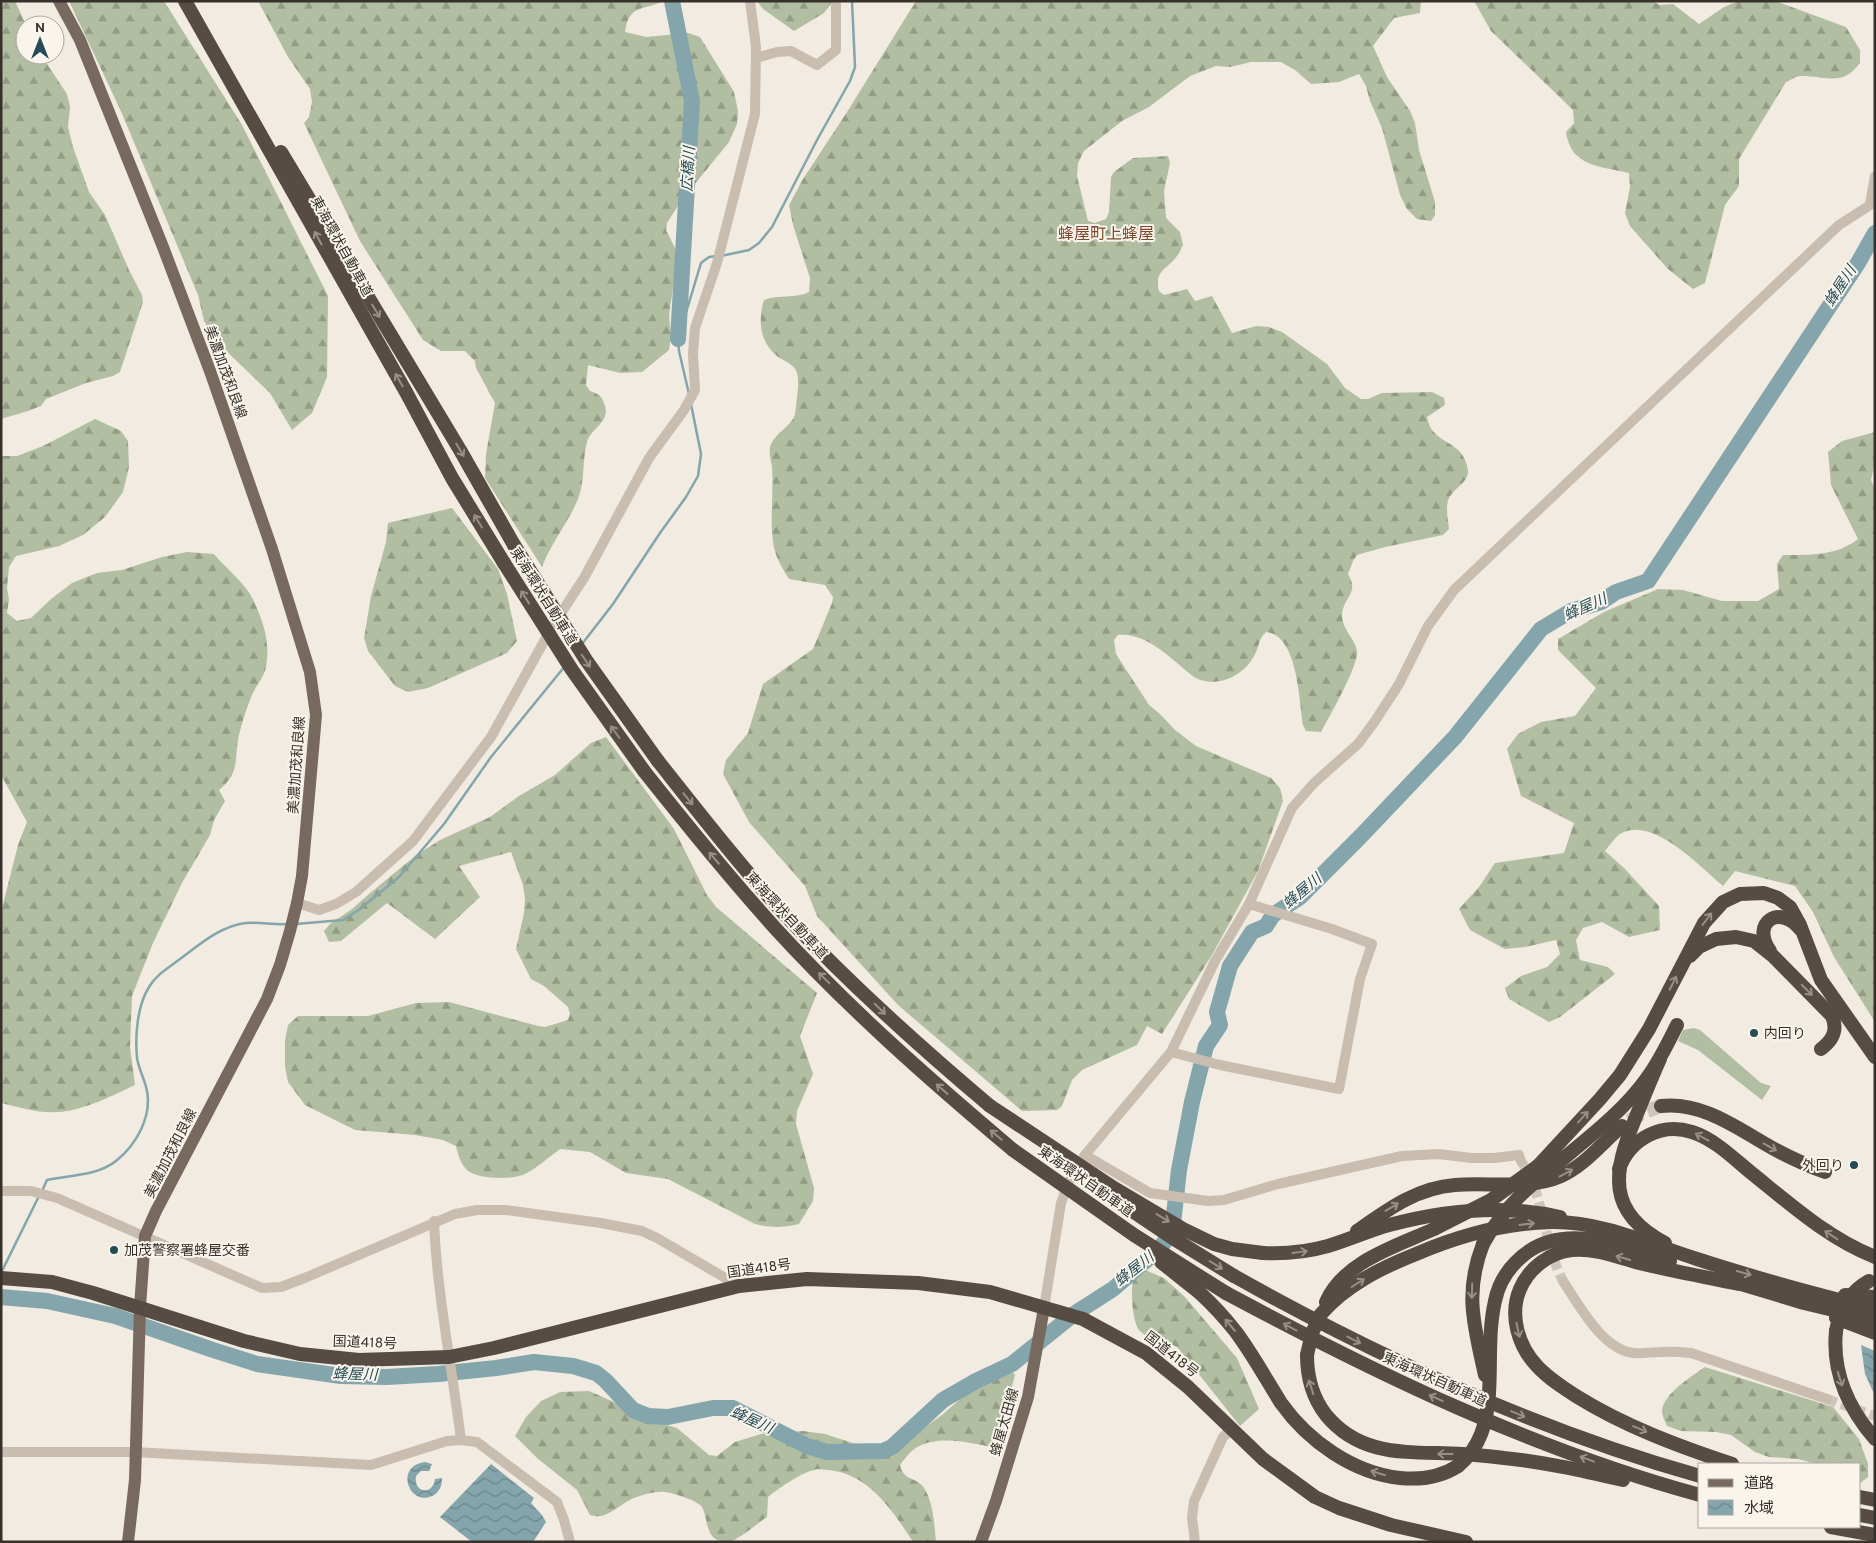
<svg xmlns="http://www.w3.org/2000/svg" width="1876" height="1543" font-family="Overpass,'Noto Sans JP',sans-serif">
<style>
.forest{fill:url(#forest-firs)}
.garden{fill:#b2bea2}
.water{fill:url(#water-waves)}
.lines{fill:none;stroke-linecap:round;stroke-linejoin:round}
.stream{stroke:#83a5ab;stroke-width:2.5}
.river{stroke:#83a5ab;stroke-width:16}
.minor-tunnel{stroke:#ccc6bd;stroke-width:10;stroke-dasharray:10 5;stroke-linecap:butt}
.highway-tunnel{stroke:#ccc6bd;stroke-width:14;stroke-dasharray:14 7;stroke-linecap:butt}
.minor{stroke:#c8bdae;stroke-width:10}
.major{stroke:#77695e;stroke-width:12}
.highway{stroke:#574c44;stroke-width:14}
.highway-bridge{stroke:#574c44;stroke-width:14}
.oneway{stroke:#989088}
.poi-dot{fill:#254c54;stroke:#f9f5ed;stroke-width:2}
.labels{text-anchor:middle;stroke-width:4;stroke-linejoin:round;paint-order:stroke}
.street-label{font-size:14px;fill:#37302b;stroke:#f9f5ed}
.poi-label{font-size:14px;fill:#37302b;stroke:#f9f5ed;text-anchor:start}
.water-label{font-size:15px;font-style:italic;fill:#254c54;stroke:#f9f5ed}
.quarter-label{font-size:16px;fill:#7d492e;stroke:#f9f5ed}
</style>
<defs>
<pattern id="forest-firs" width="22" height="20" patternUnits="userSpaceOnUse" patternTransform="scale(1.25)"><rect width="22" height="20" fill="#b2bea2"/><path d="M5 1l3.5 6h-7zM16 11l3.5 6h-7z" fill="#929b84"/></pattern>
<pattern id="water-waves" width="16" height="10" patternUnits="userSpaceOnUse" patternTransform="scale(1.25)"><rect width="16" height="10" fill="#83a5ab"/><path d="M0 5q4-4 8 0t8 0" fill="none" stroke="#6c878b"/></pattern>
</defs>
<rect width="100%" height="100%" fill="#f1ebe1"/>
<g class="forest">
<path d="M1,1H15L26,25L25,55H41L67,94L70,107L68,127L73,147L89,192L105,215L129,270L142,295L143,302L120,372L113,376L86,383L46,399L41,406L28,411L1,419Z"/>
<path d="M69,1H164L242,125L328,296L327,377L312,413L292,430L270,393L220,345L204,321L198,295L120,109Z"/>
<path d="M258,1H663C643,11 629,4 625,32L646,37L688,33L700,37L734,92L738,111L737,124L729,142L681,201L667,223L666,230L675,248L677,261L669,315L671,337L669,350L642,372L620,373L588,365L586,385L590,391C599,394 602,396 605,406C610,422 591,428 587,442C582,460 585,482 578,499C568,523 551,543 542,567L485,478L486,454L495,403L476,368L475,361L465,351H441L423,340L360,241L304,123L309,117L312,102L310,89L288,57Z"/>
<path d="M757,1H833L824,13L794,31L763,9Z"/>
<path d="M916,1H1421L1420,13L1394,18L1373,46L1387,77L1410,111L1415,123L1419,150L1435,202V215L1431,221L1417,219L1407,209L1400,195L1382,128L1370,101L1366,86L1359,74L1339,82L1311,84L1295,70L1281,62H1251L1230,67L1216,66L1190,76L1149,107L1122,121L1084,151L1078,163L1077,176L1088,221L1095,223L1106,219L1109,212L1111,177L1114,172L1133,158L1168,156L1170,163L1164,191L1166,218L1180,232L1183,245C1181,248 1180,253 1177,256C1167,270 1154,270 1159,291L1164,295L1187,289L1195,301L1212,296L1232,333L1256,326L1269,327L1282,332L1327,364L1345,388L1361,399H1368L1382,393L1432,392L1444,398L1445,405L1427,417C1431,445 1464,439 1468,470C1469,482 1454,488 1449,498C1445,506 1448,520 1449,529L1443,535L1385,547L1357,555L1353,561L1348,574C1360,594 1343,596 1342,616C1342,629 1355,639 1357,651C1359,665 1329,717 1321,732L1306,731L1303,725C1299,701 1298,635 1266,632C1258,639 1259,648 1254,656C1243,677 1215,689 1194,677C1172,660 1147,632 1118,635L1114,640L1116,654L1149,705L1160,714L1175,730L1196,746L1271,778L1280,788L1283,801L1258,871L1212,955L1162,1034L1147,1026L1137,1045L1082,1070L1072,1080L1062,1106L1057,1110L1022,1111L898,1005L817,916L805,886L749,822L723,774L726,760L748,733L763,684L813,649L832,603L833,597L825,585L789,579C783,569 777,560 774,548C769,522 774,494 772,467C771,460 768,450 771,444C777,432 790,427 795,415C796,404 800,382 797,373C795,364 783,361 777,356C759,341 758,320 764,300C779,294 796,299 809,292L810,278L793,225L789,205L803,179L847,112Z"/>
<path d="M1474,1H1652L1660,5L1673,4L1699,24L1724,7L1736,2H1778L1846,27L1860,50V63C1842,87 1827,76 1801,76C1796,76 1791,80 1786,82L1739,159V186L1725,205L1705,283L1693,289L1668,269L1630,226L1625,213L1630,187L1629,173C1600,166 1571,167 1566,132L1574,123L1573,110L1491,31Z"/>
<path d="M95,419L121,431L128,441L129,467L123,492L105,517L83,535L59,546L16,556L9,567L7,588L9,600L7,613L17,621L31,618L51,599L72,583L84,578L97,573L122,570L162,557L187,552L214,554C224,566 242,581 250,594C262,616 271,642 266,667C264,677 256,686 252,695C247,707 243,719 240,731C233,756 242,772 219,790L225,801L214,820L210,835L182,883L153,943L132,996L130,1047L135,1085C112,1096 84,1110 59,1112C40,1114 19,1107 1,1103V912L18,845L27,822L1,775V456H17L43,446Z"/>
<path d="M1875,432V462L1871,480L1875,490V1022L1834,957L1813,912L1795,886L1735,871L1723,886C1700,867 1656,819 1624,832C1617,834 1610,845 1605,851L1625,869L1659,906L1660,930L1629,937L1602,922L1583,928L1576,940L1580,960L1608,967L1615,974L1560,1017L1549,1022L1509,999L1505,988L1521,976L1547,967L1560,954L1556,940L1525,947L1505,949L1470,930L1459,909L1479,887L1495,863L1564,853L1574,823L1521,796L1507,749L1518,734L1541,722L1575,716L1596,688L1558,650V639L1604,612L1658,589L1683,590L1722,601H1758L1779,589L1777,564L1783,555C1809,555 1837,556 1858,539L1831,485L1828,452L1842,441Z"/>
<path d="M452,508L498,569L507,594L517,641L507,653L428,688L408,692L395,686L368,651L364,638L371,596L386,542L388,523Z"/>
<path d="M606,737L674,829L707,895L716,907L817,993L800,1036L813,1074L797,1111L796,1124L814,1188L813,1201L799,1224C783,1228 771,1228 755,1224L668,1179L626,1173L590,1152L560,1149C549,1157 537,1168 525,1174C513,1180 479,1179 468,1171C461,1165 458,1155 456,1146L443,1140L415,1135L355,1130L305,1105L288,1082L285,1067V1040L288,1025L298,1016H368L416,1003L449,1002L538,1026L545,1027L568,1020L570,1014L568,1007L544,986L531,979L516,949L524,913L525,899L523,885L511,852L459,866L480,897L435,939L387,903L341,941L329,942L324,931L330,924L352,909L369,894L415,856L440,840L490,817L519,796L555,775L591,743Z"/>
<path d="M1145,1270L1164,1278L1184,1296L1237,1358L1259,1409L1240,1426L1178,1348C1169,1341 1158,1343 1148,1337C1146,1336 1141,1332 1139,1330C1132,1321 1130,1287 1134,1276Z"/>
<path d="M1705,1367L1833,1407L1859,1439L1868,1464V1477L1860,1483V1464H1817L1798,1459L1769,1457L1755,1452L1731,1435L1716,1432L1681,1431L1667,1426C1665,1421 1662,1416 1662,1411C1663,1394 1692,1376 1705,1367Z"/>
<path d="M1011,1370L1015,1375L996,1448C970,1443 936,1433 913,1450C908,1454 904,1460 900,1465C903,1481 917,1477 924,1488C934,1504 934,1524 936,1542H913C893,1511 869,1474 829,1470C826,1470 821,1469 818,1469C801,1472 781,1487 768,1497L767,1517C758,1523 738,1540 729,1542C704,1543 709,1520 702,1507C699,1501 671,1492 664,1492C656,1491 642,1495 634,1498C619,1504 607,1521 590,1515L577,1490L537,1458L515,1436L526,1417L541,1401L560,1392L589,1391L614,1402L649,1420L677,1428L709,1455L717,1456L735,1442L761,1434L803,1431L825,1434L859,1445L886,1447L904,1442L942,1415L973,1388Z"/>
</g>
<path class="garden" d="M1694,1028L1700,1030L1761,1083L1771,1086L1762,1100L1698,1050L1678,1041L1683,1030Z"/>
<g class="water">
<path d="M1861,1345L1875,1351V1396L1865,1374Z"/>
<path d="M425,1462L432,1464L429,1471H421L416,1476C413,1493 433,1496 435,1479L442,1478C442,1485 440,1491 434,1495C410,1509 393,1466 425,1462Z"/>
<path d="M491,1464L534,1498L531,1503L542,1515L546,1522L533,1542H472L440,1517Z"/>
</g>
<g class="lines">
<g class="stream">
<path d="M721,256L749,250L759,243L772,227L817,140L850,81L855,67L852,1"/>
<path d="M689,394L679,351L678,339L701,263L709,257L716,256"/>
<path d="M582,644L613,604L660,533L686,497L698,476L701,454L691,404"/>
<path d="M296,924L343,920L360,909L399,877L444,824L491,757L565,666"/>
<path d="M42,1191L47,1180C70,1175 97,1176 116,1161C136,1145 152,1117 147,1091C145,1080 139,1070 137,1058C135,1036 137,1006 149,987C156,975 168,968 180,959C199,945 220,926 246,923C260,922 274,925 288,924"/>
<path d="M1,1273L39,1196"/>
</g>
<g class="river">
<path d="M672,1L692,101L678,339"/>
<path d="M1,1297L47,1301L115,1316L213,1350L257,1364L341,1376L387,1377L438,1374L496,1368L534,1362L573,1366L596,1373L605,1380L633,1410L648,1416L668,1417L713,1408H733L807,1446L827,1452L883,1451L892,1447L943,1400L976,1381L1012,1364L1074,1314L1113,1289L1158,1250L1167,1239L1173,1224L1179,1170L1192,1102L1206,1046L1220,1025L1217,1012L1230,966L1252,932L1266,926L1273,915L1300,897L1360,837L1455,737L1541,629L1571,611L1601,602L1616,592L1648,581L1858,263L1875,233"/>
</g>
<g class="minor-tunnel">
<path d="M1521,1161C1546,1199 1543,1243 1563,1281"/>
<path d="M1827,1399L1875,1416"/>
</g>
<path class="highway-tunnel" d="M1629,1121L1644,1112L1661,1106"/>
<g class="minor">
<path d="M756,58L777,52L791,51L817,65L836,50V1"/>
<path d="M1870,204L1875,176"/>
<path d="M297,903L319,910L336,904L356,892L413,841L491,737L552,627L584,578L649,458L684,410L695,390L693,354L695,328L717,263L755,114L756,47L750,1"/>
<path d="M1171,1052L1220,1065L1339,1089L1360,979L1372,944L1332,929L1249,904"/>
<path d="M1085,1155L1150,1193L1208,1201L1224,1200L1278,1184L1402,1156L1438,1154L1472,1158H1494L1519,1155L1521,1161"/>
<path d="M1,1191H31L57,1198L262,1288L281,1287L307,1277L455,1214L477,1210H506L601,1223L642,1231L657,1238L739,1286"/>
<path d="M434,1221C437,1294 452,1367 461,1440"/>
<path d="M1563,1281C1579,1305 1602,1349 1633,1353C1642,1354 1651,1352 1660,1352C1671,1351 1681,1352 1691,1353L1827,1399"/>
<path d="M1044,1308L1061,1203L1072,1174L1085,1155L1171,1052L1215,961L1249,904L1292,808L1314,783L1358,744L1375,721L1399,684L1428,626L1454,590L1839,225L1875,202"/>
<path d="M1,1452H135L371,1465L447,1441L461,1440L477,1442L557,1502L564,1520L570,1542"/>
<path d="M1195,1542L1192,1518L1194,1501L1223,1437L1232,1429"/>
</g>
<g class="major">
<path d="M59,1L80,40L163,247L210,371L272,549L310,672L316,715L302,876L297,903L290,931L280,965L267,999L156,1211L145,1236L140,1307L135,1480L128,1542"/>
<path d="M981,1542L996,1501L1028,1397L1044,1308"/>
</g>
<g class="highway">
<path d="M185,1L406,392L452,478L504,563"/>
<path d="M281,152L460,450L514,545"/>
<path d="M658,761C700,814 742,868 788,918C851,985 920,1047 990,1106"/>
<path d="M644,771C686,824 729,877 775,928C848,1008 930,1080 1013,1150"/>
<path d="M1770,951C1750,922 1780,904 1800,929"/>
<path d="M1690,956L1699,947L1716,939L1736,937L1754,941L1773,956L1832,1016C1838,1030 1833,1040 1821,1049"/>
<path d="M1660,1059C1651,1079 1643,1099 1635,1119C1613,1172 1606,1212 1665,1243"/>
<path d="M1661,1106C1705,1101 1742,1132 1778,1151C1793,1159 1809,1166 1825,1172"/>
<path d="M1564,1158C1593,1134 1625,1109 1647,1078C1659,1062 1668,1043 1677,1025"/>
<path d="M1538,1166L1600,1099L1620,1075L1649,1029L1704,923L1723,902L1740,894L1764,893L1778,898L1790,907L1800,925L1821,980L1875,1057"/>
<path d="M1619,1169C1630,1139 1661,1122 1692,1132C1714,1139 1732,1157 1749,1171C1789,1203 1827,1238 1875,1257"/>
<path d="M1357,1231C1387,1210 1416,1188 1455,1185C1489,1182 1529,1190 1561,1176C1585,1165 1602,1143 1622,1126"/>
<path d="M1483,1244C1464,1293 1474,1325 1485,1375"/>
<path d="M1263,1253C1284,1254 1307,1252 1328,1246C1348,1240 1368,1231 1389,1225C1445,1210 1503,1204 1560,1217"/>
<path d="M1234,1276C1382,1359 1536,1430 1700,1476"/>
<path d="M1,1278L52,1282L93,1293L244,1341L300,1354L359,1360L449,1357L494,1348L739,1286L807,1279L918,1283L990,1292L1083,1319L1146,1353L1188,1387L1263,1459L1315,1497L1339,1508L1391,1525L1466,1542"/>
<path d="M1731,1281L1804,1303L1875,1320"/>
<path d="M1200,1293C1213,1305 1225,1318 1236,1332C1253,1355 1266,1379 1281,1403C1308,1441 1353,1473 1400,1478C1420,1480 1441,1477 1458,1466"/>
<path d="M1226,1293C1377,1374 1534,1450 1700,1495"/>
<path d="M1845,1295L1875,1297"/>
<path d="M1326,1302C1344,1261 1397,1246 1434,1229"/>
<path d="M1321,1314C1346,1285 1381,1268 1416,1254C1458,1236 1505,1223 1551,1222C1601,1221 1650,1244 1697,1259C1755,1278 1815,1294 1875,1309"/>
<path d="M1836,1318L1875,1333"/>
<path d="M1836,1331C1832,1372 1848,1408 1875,1439"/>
<path d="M1307,1355C1307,1377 1312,1397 1326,1415C1362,1459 1412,1451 1463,1454C1477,1455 1490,1456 1504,1458C1545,1462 1584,1471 1623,1480"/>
<path d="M1489,1393C1491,1363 1488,1331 1495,1301C1498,1286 1505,1273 1516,1262C1558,1218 1621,1246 1670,1261"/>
<path d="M1732,1464C1678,1446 1624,1426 1576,1396C1562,1387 1548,1378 1537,1366C1518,1346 1509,1315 1520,1289C1529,1268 1550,1252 1572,1250C1596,1248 1617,1257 1639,1263C1672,1271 1706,1277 1739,1284"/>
<path d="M1860,1497L1875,1500"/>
<path d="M1860,1515L1875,1518"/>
<path d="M1831,1527L1875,1535"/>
</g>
<g class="highway-bridge">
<path d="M514,545L586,660L658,761"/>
<path d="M504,563L572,670L644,771"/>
<path d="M990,1106L1114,1188L1183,1229L1214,1244L1232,1249L1263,1253"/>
<path d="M1013,1150L1134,1235L1226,1293"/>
<path d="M1098,1188L1171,1237L1234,1276"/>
<path d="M1434,1229L1491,1200L1538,1166"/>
<path d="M1483,1244C1504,1206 1532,1184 1564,1158"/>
<path d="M1161,1262L1200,1293"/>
<path d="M1836,1331C1840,1309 1849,1292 1869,1281"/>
<path d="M1307,1355L1312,1333L1321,1314"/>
<path d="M1458,1466C1481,1447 1487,1422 1489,1393"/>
</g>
</g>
<defs><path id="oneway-shaft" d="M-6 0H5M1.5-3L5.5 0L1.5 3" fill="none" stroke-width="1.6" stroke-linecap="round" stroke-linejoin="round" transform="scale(1.25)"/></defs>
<g class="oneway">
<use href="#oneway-shaft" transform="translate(318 238) rotate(-119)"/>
<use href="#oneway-shaft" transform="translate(376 311) rotate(59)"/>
<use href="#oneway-shaft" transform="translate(399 380) rotate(-120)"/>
<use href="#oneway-shaft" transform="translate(460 450) rotate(59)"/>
<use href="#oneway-shaft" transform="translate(478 521) rotate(-121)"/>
<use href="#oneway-shaft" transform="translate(525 597) rotate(-122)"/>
<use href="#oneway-shaft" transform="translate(586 661) rotate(56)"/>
<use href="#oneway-shaft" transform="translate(615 732) rotate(-127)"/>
<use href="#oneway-shaft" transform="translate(688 799) rotate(51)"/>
<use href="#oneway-shaft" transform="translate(714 858) rotate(-130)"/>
<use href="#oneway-shaft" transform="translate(1707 919) rotate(-53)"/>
<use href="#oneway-shaft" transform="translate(824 978) rotate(-135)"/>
<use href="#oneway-shaft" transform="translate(1673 983) rotate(-63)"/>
<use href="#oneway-shaft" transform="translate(1807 990) rotate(45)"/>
<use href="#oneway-shaft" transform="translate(880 1009) rotate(44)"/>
<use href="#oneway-shaft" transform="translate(942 1089) rotate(-139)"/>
<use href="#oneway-shaft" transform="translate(1583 1117) rotate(-48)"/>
<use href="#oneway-shaft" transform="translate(996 1135) rotate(-140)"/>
<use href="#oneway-shaft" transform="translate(1702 1137) rotate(-152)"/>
<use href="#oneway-shaft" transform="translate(1770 1147) rotate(29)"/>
<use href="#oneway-shaft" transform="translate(1566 1173) rotate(-28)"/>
<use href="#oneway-shaft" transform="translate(1392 1207) rotate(-31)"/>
<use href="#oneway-shaft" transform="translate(1163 1218) rotate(31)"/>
<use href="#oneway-shaft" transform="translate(1527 1224) rotate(-7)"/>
<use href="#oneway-shaft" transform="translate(1831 1235) rotate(-147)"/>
<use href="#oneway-shaft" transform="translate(1300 1252) rotate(-8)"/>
<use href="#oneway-shaft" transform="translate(1623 1258) rotate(-164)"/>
<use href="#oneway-shaft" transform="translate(1216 1265) rotate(32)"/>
<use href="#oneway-shaft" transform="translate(1744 1273) rotate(16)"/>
<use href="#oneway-shaft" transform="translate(1358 1283) rotate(-32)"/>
<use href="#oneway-shaft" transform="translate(1472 1291) rotate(92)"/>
<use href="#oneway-shaft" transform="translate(1230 1325) rotate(-130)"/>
<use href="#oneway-shaft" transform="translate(1290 1327) rotate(-152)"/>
<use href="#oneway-shaft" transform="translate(1518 1330) rotate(78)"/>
<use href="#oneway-shaft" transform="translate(1354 1340) rotate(27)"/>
<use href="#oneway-shaft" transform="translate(1840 1379) rotate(72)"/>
<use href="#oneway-shaft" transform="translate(1311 1387) rotate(-108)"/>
<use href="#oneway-shaft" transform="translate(1436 1398) rotate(-156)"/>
<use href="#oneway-shaft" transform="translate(1518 1414) rotate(23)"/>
<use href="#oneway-shaft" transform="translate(1640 1429) rotate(23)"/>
<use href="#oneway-shaft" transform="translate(1445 1454) rotate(-180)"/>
<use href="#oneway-shaft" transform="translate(1587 1459) rotate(-160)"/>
<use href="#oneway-shaft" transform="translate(1378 1473) rotate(-163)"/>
</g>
<g class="poi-dot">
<circle cx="1754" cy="1033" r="5"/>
<circle cx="1854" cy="1165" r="5"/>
<circle cx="114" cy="1250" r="5"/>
</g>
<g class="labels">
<g class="street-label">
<text transform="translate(342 246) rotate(61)" y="5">東海環状自動車道</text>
<text transform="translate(226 372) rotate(70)" y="5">美濃加茂和良線</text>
<text transform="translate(544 596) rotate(58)" y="5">東海環状自動車道</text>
<text transform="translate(296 765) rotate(-86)" y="5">美濃加茂和良線</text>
<text transform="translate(787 915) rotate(47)" y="5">東海環状自動車道</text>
<text transform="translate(170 1153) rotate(-63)" y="5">美濃加茂和良線</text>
<text transform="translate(1086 1181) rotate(35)" y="5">東海環状自動車道</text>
<text transform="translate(759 1268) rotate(-8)" y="5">国道418号</text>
<text transform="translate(365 1342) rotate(2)" y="5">国道418号</text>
<text transform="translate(1172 1354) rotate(38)" y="5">国道418号</text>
<text transform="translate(1435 1379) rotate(24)" y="5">東海環状自動車道</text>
<text transform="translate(1004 1422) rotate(-74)" y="5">蜂屋太田線</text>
</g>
<g class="poi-label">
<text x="1764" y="1038">内回り</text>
<text x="1844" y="1170" text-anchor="end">外回り</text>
<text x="124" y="1255">加茂警察署蜂屋交番</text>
</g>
<g class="water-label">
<text transform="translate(688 169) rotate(-87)" y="5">広橋川</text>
<text transform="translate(1840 286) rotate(-57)" y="5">蜂屋川</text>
<text transform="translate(1585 607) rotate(-24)" y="5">蜂屋川</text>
<text transform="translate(1302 891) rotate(-40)" y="5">蜂屋川</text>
<text transform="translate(1134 1269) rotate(-38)" y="5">蜂屋川</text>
<text transform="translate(355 1374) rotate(2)" y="5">蜂屋川</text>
<text transform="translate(752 1420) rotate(24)" y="5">蜂屋川</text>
</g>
<g class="quarter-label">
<text x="1106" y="239">蜂屋町上蜂屋</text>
</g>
</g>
<rect width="1876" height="1543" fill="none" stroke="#37302b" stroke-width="5"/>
<rect x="1698" y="1463" width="162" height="65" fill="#f9f5ed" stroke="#aba69f"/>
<rect x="1708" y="1479" width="25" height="8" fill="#77695e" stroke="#aba69f"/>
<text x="1744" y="1488" font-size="15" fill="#37302b">道路</text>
<rect x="1708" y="1500" width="25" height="15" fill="url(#water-waves)" stroke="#aba69f"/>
<text x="1744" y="1513" font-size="15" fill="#37302b">水域</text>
<g transform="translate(40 40)"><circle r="24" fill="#f9f5ed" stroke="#aba69f"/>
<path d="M0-4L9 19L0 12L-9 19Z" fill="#254c54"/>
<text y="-8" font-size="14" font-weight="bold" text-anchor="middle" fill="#37302b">N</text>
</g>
</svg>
